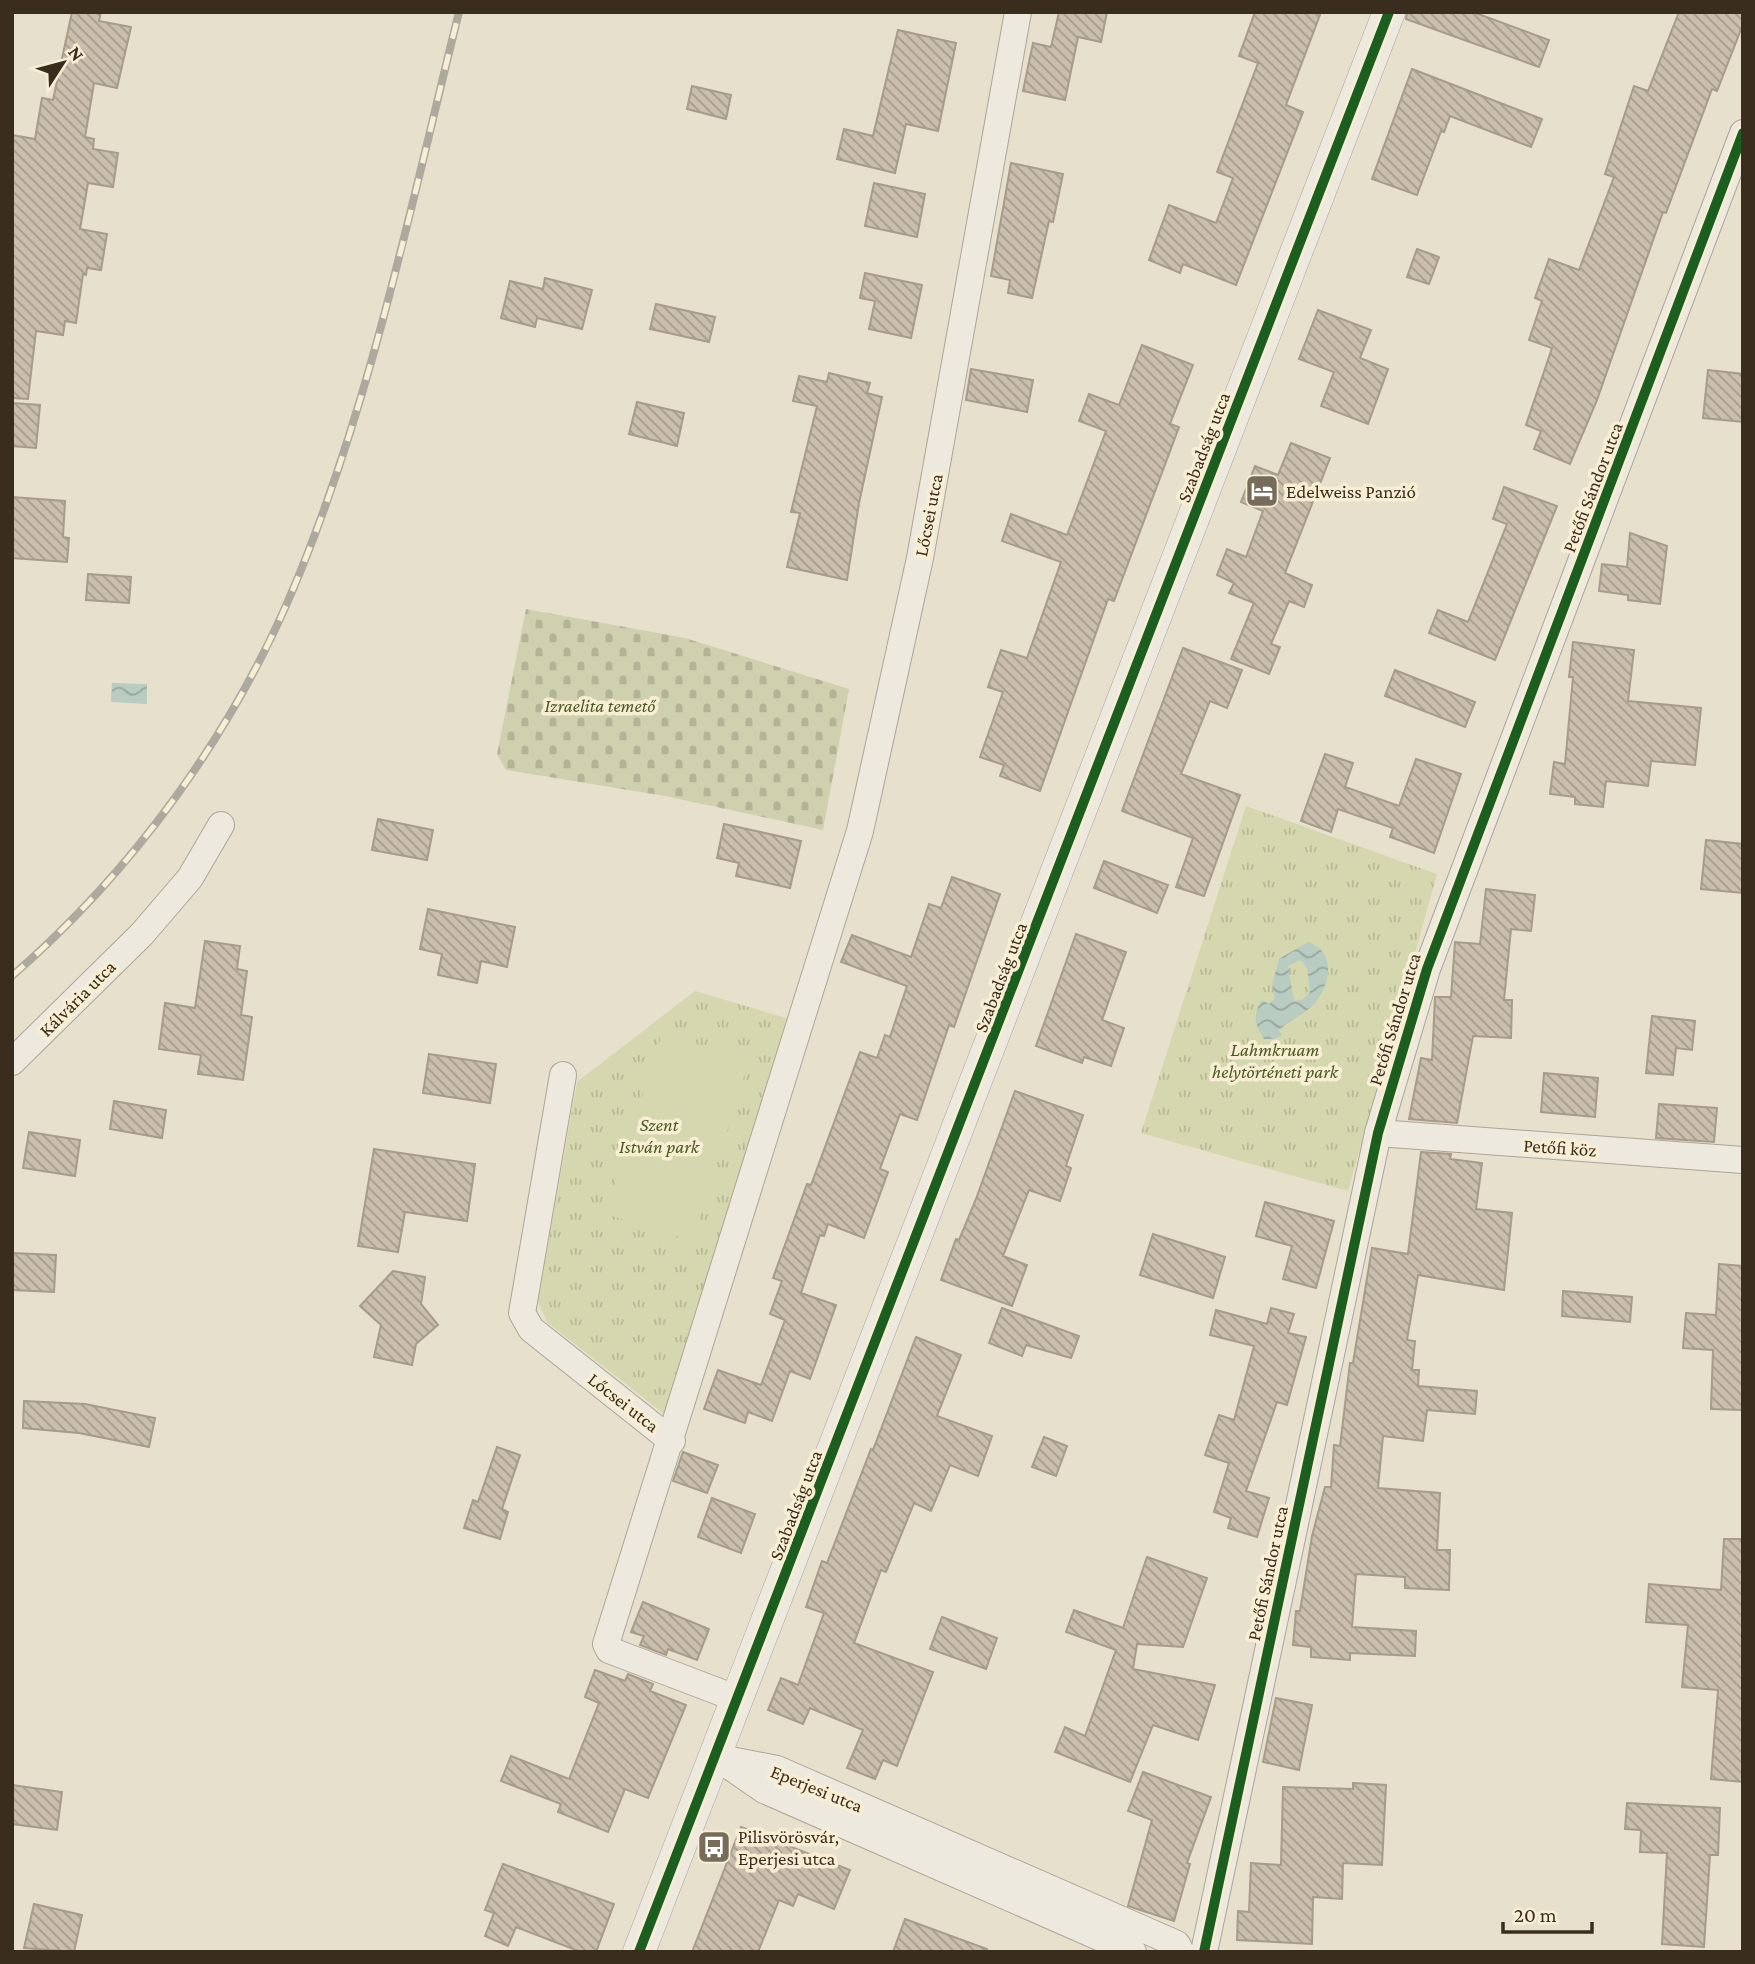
<svg xmlns="http://www.w3.org/2000/svg" width="1755" height="1964" font-family="'Crimson Pro',serif">
<style>
.grass{fill:url(#grass-tufts)}
.cemetery{fill:url(#cemetery-stones)}
.pitch{fill:#d5d7ae}
.water{fill:url(#water-waves);fill-rule:evenodd}
.building{fill:url(#building-back-hatch);stroke:#a79b8b;stroke-width:2}
.lines{fill:none;stroke-linecap:round;stroke-linejoin:round}
.minor-casing{stroke:#aca596;stroke-width:28}
.tertiary-casing{stroke:#aca596;stroke-width:33}
.minor{stroke:#eee9df;stroke-width:26}
.tertiary{stroke:#eee9df;stroke-width:32}
.rail-casing{stroke:#ada99f;stroke-width:8}
.rail{stroke:#f8eed3;stroke-width:5;stroke-dasharray:16;stroke-linecap:butt}
.cycleway-casing{stroke:#f8eed3;stroke-width:15}
.cycleway{stroke:#1b5e20;stroke-width:10}
.labels{text-anchor:middle;stroke-width:7;stroke-linejoin:round;paint-order:stroke}
.street-label{font-size:19px;fill:#3b2d1d;stroke:#f8eed3}
.poi-label{font-size:19px;fill:#3b2d1d;stroke:#f8eed3;text-anchor:start}
.park-label{font-size:19px;font-style:italic;fill:#495922;stroke:#f8eed3}
</style>
<defs>
<pattern id="grass-tufts" width="24" height="20" patternUnits="userSpaceOnUse" patternTransform="scale(1.75)"><rect width="24" height="20" fill="#d5d7ae"/><path d="M3 7l-1-3M5 7V3M7 7l1-3M15 17l-1-3M17 17v-4M19 17l1-3" fill="none" stroke="#b8b995"/></pattern>
<pattern id="cemetery-stones" width="16" height="16" patternUnits="userSpaceOnUse" patternTransform="scale(1.75)"><rect width="16" height="16" fill="#cfd1ae"/><path d="M2 7V4a2 2 0 0 1 4 0v3zM10 15v-3a2 2 0 0 1 4 0v3z" fill="#b3b495"/></pattern>
<pattern id="water-waves" width="16" height="10" patternUnits="userSpaceOnUse" patternTransform="scale(1.75)"><rect width="16" height="10" fill="#b8ccc1"/><path d="M0 5q4-4 8 0t8 0" fill="none" stroke="#97a69c"/></pattern>
<pattern id="building-back-hatch" width="6" height="6" patternUnits="userSpaceOnUse" patternTransform="scale(1.75)"><rect width="6" height="6" fill="#cabead"/><path d="M-1 5l2 2M0 0l6 6M5-1l2 2" fill="none" stroke="#a59b8c"/></pattern>
</defs>
<rect width="100%" height="100%" fill="#e6e0cc"/>
<g class="grass">
<path d="M1246,806L1437,874L1348,1191L1141,1133Z"/>
<path d="M695,991L789,1019L668,1417L547,1322L538,1301L577,1082Z"/>
</g>
<path class="cemetery" d="M526,609L685,638L849,689L823,830L665,796L506,770L497,754Z"/>
<path class="pitch" d="M662,1033L749,1061L693,1241L605,1214Z"/>
<g class="water">
<path d="M112,683L147,684V704L111,702Z"/>
<path d="M1308,942C1336,951 1331,983 1315,1003C1305,1015 1290,1019 1279,1030L1282,1035L1275,1039H1264C1255,1025 1252,1015 1262,1000L1269,1004L1275,998L1272,985L1279,959ZM1300,960L1307,968L1310,992L1302,1000L1294,1001L1288,966Z"/>
</g>
<g class="building">
<path d="M72,12H101L99,21L131,27L117,88L94,83L85,137L94,139L93,149L118,153L113,187L88,183L80,229L107,234L101,270L87,268L86,275L83,274L76,323L65,321L63,335L36,331L28,399L12,398V135L35,139L42,98L53,100Z"/>
<path d="M1059,12H1107L1101,42L1078,37L1065,100L1023,91L1033,43L1051,47Z"/>
<path d="M1255,12H1321L1286,105L1303,112L1236,285L1183,264L1180,273L1149,260L1169,205L1216,223L1233,178L1217,172L1258,63L1239,56Z"/>
<path d="M1407,12H1473L1549,40L1539,67L1406,19Z"/>
<path d="M1679,12H1743V24L1717,91L1712,89L1666,213L1663,212L1597,400L1570,464L1534,449L1541,431L1526,425L1552,348L1529,340L1542,301L1535,298L1549,259L1579,270L1614,177L1605,174L1634,86L1648,91Z"/>
<path d="M898,30L956,43L938,131L906,124L895,173L837,159L844,129L873,136Z"/>
<path d="M1412,69L1542,119L1531,147L1450,116L1444,132L1441,131L1417,195L1372,179Z"/>
<path d="M692,86L731,95L726,119L687,109Z"/>
<path d="M1011,163L1063,174L1053,222L1049,221L1032,298L1008,293L1010,280L991,276Z"/>
<path d="M874,183L925,194L917,237L865,226Z"/>
<path d="M1417,249L1439,257L1429,284L1407,277Z"/>
<path d="M865,273L922,285L911,338L869,329L875,301L860,298Z"/>
<path d="M545,278L592,290L582,329L537,318L535,327L501,318L510,281L543,289Z"/>
<path d="M656,304L715,317L709,342L650,329Z"/>
<path d="M1318,310L1371,330L1360,358L1388,369L1368,424L1321,406L1334,372L1299,359Z"/>
<path d="M1142,345L1193,365L1170,424L1179,427L1114,601L1108,599L1040,791L1000,776L1004,765L980,757L1003,692L988,687L1001,650L1027,658L1061,562L1002,541L1011,514L1067,535L1106,431L1079,421L1089,394L1119,405Z"/>
<path d="M971,369L1033,380L1027,412L966,400Z"/>
<path d="M1708,370L1743,374V422L1703,418Z"/>
<path d="M829,373L870,383L867,393L882,397L859,503L847,580L787,567L800,513L791,512L817,406L793,401L799,376L827,382Z"/>
<path d="M637,402L684,413L677,446L629,434Z"/>
<path d="M12,403L40,405L36,448L12,446Z"/>
<path d="M1291,443L1330,458L1285,573L1312,585L1304,607L1289,601L1271,644L1280,647L1269,674L1231,659L1254,603L1229,593L1234,583L1217,575L1227,549L1246,557L1263,511L1241,502L1255,466L1278,475Z"/>
<path d="M1504,487L1557,506L1495,660L1429,633L1438,610L1468,622L1507,524L1493,519Z"/>
<path d="M12,497L65,501L63,537L69,538L67,562L12,558Z"/>
<path d="M1630,533L1667,546L1660,604L1628,600V595L1599,591L1602,564L1627,567Z"/>
<path d="M88,574L131,577L129,603L86,600Z"/>
<path d="M1573,642L1634,650L1628,701L1701,708L1695,765L1651,761L1648,786L1606,781L1603,807L1575,804V797L1550,794L1554,762L1565,764L1573,677H1569Z"/>
<path d="M1183,648L1242,670L1227,708L1210,701L1181,774L1240,795L1204,896L1176,887L1193,838L1122,811Z"/>
<path d="M1395,670L1475,702L1465,727L1385,696Z"/>
<path d="M1325,754L1353,763L1345,787L1399,806L1416,759L1461,774L1434,853L1390,837L1393,828L1338,809L1331,832L1301,821Z"/>
<path d="M378,819L433,830L427,860L372,850Z"/>
<path d="M724,824L801,841L790,888L736,876L739,863L717,858Z"/>
<path d="M1706,840L1743,844V893L1701,889Z"/>
<path d="M1104,861L1168,885L1157,913L1094,888Z"/>
<path d="M952,877L1000,894L954,1027L949,1025L917,1120L900,1114L880,1169L888,1172L864,1238L828,1224L824,1236L820,1235L801,1293L836,1305L810,1379L790,1371L772,1421L748,1412L745,1423L704,1409L718,1370L761,1385L785,1320L770,1314L782,1281L773,1278L807,1184L811,1185L860,1052L877,1058L885,1035L890,1037L907,986L841,962L852,935L911,957L929,904L941,908Z"/>
<path d="M1486,889L1535,895L1531,931L1511,929L1504,1000H1512L1511,1038L1473,1036L1457,1123L1409,1119L1421,1058L1432,1060L1435,997H1451L1455,942L1480,944Z"/>
<path d="M428,909L515,927L507,967L481,961L477,983L438,975L442,954L420,949Z"/>
<path d="M1076,934L1126,952L1102,1020L1124,1028L1111,1066L1084,1057L1082,1063L1036,1046Z"/>
<path d="M205,941L240,946L237,969L247,971L241,1015L252,1017L243,1080L198,1074L201,1055L159,1049L165,1003L195,1008Z"/>
<path d="M1652,1016L1695,1021L1692,1050L1676,1048L1673,1075L1646,1073Z"/>
<path d="M429,1054L496,1064L490,1103L423,1093Z"/>
<path d="M1544,1073L1598,1078L1595,1117L1541,1112Z"/>
<path d="M1015,1091L1083,1115L1066,1166L1071,1168L1060,1201L1029,1190L1003,1256L1027,1265L1012,1306L941,1280L956,1239L959,1240L976,1199Z"/>
<path d="M114,1101L166,1110L162,1138L110,1129Z"/>
<path d="M1659,1104L1717,1108L1714,1142L1656,1138Z"/>
<path d="M29,1132L80,1140L75,1176L23,1168Z"/>
<path d="M374,1149L475,1164L467,1221L405,1212L398,1252L358,1246Z"/>
<path d="M1421,1152L1451,1154L1450,1159L1482,1163L1476,1209L1512,1213L1504,1290L1418,1275L1407,1340L1415,1341L1412,1370H1419L1418,1386L1477,1391L1475,1414L1427,1410L1423,1441L1383,1436L1378,1488L1440,1493L1437,1550H1450L1449,1590L1405,1588V1577L1356,1574L1352,1627L1416,1631L1415,1656L1350,1653V1660L1311,1657V1647L1293,1645L1296,1611H1300L1312,1536L1325,1487H1331L1334,1445L1340,1446L1350,1363H1353L1372,1248L1408,1254Z"/>
<path d="M1265,1202L1334,1221L1316,1288L1283,1279L1292,1246L1256,1236Z"/>
<path d="M1153,1234L1225,1257L1213,1298L1140,1275Z"/>
<path d="M12,1253L56,1255L54,1292L12,1290Z"/>
<path d="M1719,1264L1743,1266V1410L1711,1409L1713,1350L1683,1348L1686,1313L1716,1315Z"/>
<path d="M393,1271L425,1277L421,1304L438,1325L416,1344L412,1365L374,1357L381,1325L360,1306Z"/>
<path d="M1563,1291L1632,1297L1630,1322L1562,1316Z"/>
<path d="M1002,1308L1079,1336L1071,1358L1026,1345L1022,1356L989,1343Z"/>
<path d="M1271,1308L1294,1314L1288,1333L1306,1337L1287,1405L1277,1402L1246,1491L1269,1498L1257,1537L1228,1528L1231,1518L1214,1512L1229,1463L1205,1455L1219,1415L1234,1420L1254,1346L1210,1335L1216,1310L1267,1324Z"/>
<path d="M916,1337L961,1355L937,1416L992,1436L978,1476L950,1465L931,1511L914,1503L886,1572L881,1570L854,1643L933,1672L897,1766L883,1760L875,1779L847,1768L863,1730L810,1708L803,1724L768,1710L781,1678L798,1685L824,1613L806,1607L822,1561L827,1563L871,1449L873,1450Z"/>
<path d="M24,1401L85,1404L155,1418L149,1447L79,1433L23,1428Z"/>
<path d="M1044,1437L1067,1446L1056,1476L1032,1467Z"/>
<path d="M497,1447L520,1455L502,1509L508,1512L500,1539L464,1528L473,1500L478,1502Z"/>
<path d="M683,1452L718,1465L707,1493L673,1481Z"/>
<path d="M712,1498L755,1514L741,1553L698,1537Z"/>
<path d="M1724,1539H1743V1782L1711,1779L1718,1690L1682,1687L1688,1625L1646,1622L1649,1584L1721,1590Z"/>
<path d="M1147,1557L1207,1578L1183,1647L1137,1644L1133,1669L1215,1685L1198,1740L1153,1725L1130,1782L1055,1752L1065,1727L1085,1736L1116,1650L1066,1632L1074,1610L1123,1628Z"/>
<path d="M643,1602L709,1629L697,1660L668,1649L666,1655L640,1645L644,1636L631,1632Z"/>
<path d="M942,1617L997,1638L986,1669L930,1649Z"/>
<path d="M595,1670L625,1681L628,1674L653,1684L650,1691L686,1705L648,1798L625,1789L608,1832L558,1812L561,1804L501,1781L511,1756L569,1779L599,1703L585,1697Z"/>
<path d="M1276,1698L1312,1705L1299,1770L1263,1762Z"/>
<path d="M1143,1772L1211,1797L1187,1863L1190,1864L1174,1921L1128,1906L1152,1820L1128,1811Z"/>
<path d="M1353,1783L1386,1785L1382,1865L1343,1863L1342,1899L1313,1897L1312,1944L1237,1940L1238,1911L1249,1912L1251,1863L1281,1865L1283,1787L1353,1789Z"/>
<path d="M12,1785L62,1792L57,1830L12,1824Z"/>
<path d="M1627,1803L1720,1808L1718,1855H1710L1704,1947L1662,1944L1667,1853L1640,1852L1641,1830L1625,1829Z"/>
<path d="M741,1827L850,1870L834,1909L798,1894L793,1906L779,1900L758,1952H692Z"/>
<path d="M503,1864L614,1904L596,1952H581L516,1927L508,1946L485,1936L494,1913L485,1910Z"/>
<path d="M34,1904L82,1915L74,1952L24,1948Z"/>
<path d="M905,1919L987,1949L986,1952H893Z"/>
</g>
<g class="lines">
<defs>
<g id="minor">
<path d="M12,1062L142,934L190,878L221,825"/>
<path d="M563,1075L522,1313L531,1329L672,1441"/>
<path d="M1378,1133L1743,1160"/>
<path d="M738,1699L609,1650L606,1644L860,831L920,558L1018,12"/>
<path d="M715,1757L777,1769L1177,1944L1181,1952"/>
<path d="M725,1763L764,1790L1133,1952"/>
<path d="M1204,1952L1378,1133L1427,969L1743,133"/>
</g>
<path id="tertiary" d="M639,1952L1389,12"/>
</defs>
<use href="#minor" class="minor-casing"/>
<use href="#tertiary" class="tertiary-casing"/>
<use href="#minor" class="minor"/>
<use href="#tertiary" class="tertiary"/>
<defs>
<path id="rail" d="M12,976C133,871 232,735 294,587C371,403 411,205 459,12"/>
</defs>
<use href="#rail" class="rail-casing"/>
<use href="#rail" class="rail"/>
<defs>
<g id="cycleway">
<path d="M639,1952L1389,12"/>
<path d="M1204,1952L1378,1133L1427,969L1743,133"/>
</g>
</defs>
<use href="#cycleway" class="cycleway-casing"/>
<use href="#cycleway" class="cycleway"/>
</g>
<defs>
<symbol id="hotel-square" viewBox="-11 -11 22 22"><rect x="-9" y="-9" width="18" height="18" rx="4" fill="#776c5a" stroke="#f8eed3"/><path d="M-6-4.5h1.5V1H6V5H4.5V3h-9V5H-6ZM-4 0a1.8 1.8 0 1 1 3.6 0ZM.5 0V-2.5h3Q6-2.5 6 0Z" fill="#fff"/></symbol>
<symbol id="bus-square" viewBox="-11 -11 22 22"><rect x="-9" y="-9" width="18" height="18" rx="4" fill="#776c5a" stroke="#f8eed3"/><path d="M-5-6H5V4H4V6H2V4H-2V6H-4V4H-5ZM-3.5-4V0h7V-4ZM-3.5 1.2v1.5H-2V1.2ZM2 1.2v1.5H3.5V1.2Z" fill="#fff"/></symbol>
</defs>
<g fill-rule="evenodd">
<use href="#hotel-square" x="1243" y="472" width="38" height="38"/>
<use href="#bus-square" x="695" y="1828" width="38" height="38"/>
</g>
<g class="labels">
<g class="street-label">
<text transform="translate(1203 447) rotate(-69)" y="7">Szabadság utca</text>
<text transform="translate(1592 487) rotate(-69)" y="7">Petőfi Sándor utca</text>
<text transform="translate(928 515) rotate(-79)" y="7">Lőcsei utca</text>
<text transform="translate(1000 977) rotate(-69)" y="7">Szabadság utca</text>
<text transform="translate(77 998) rotate(-45)" y="7">Kálvária utca</text>
<text transform="translate(1394 1019) rotate(-73)" y="7">Petőfi Sándor utca</text>
<text transform="translate(1560 1147) rotate(4)" y="7">Petőfi köz</text>
<text transform="translate(624 1402) rotate(38)" y="7">Lőcsei utca</text>
<text transform="translate(795 1505) rotate(-69)" y="7">Szabadság utca</text>
<text transform="translate(1267 1573) rotate(-78)" y="7">Petőfi Sándor utca</text>
<text transform="translate(817 1788) rotate(22)" y="7">Eperjesi utca</text>
</g>
<g class="poi-label">
<text x="1286" y="498">Edelweiss Panzió</text>
<text x="738" y="1843">Pilisvörösvár,<tspan x="738" dy="22">Eperjesi utca</tspan></text>
</g>
<g class="park-label">
<text x="600" y="712">Izraelita temető</text>
<text x="1275" y="1056">Lahmkruam<tspan x="1275" dy="22">helytörténeti park</tspan></text>
<text x="659" y="1131">Szent<tspan x="659" dy="22">István park</tspan></text>
</g>
</g>
<rect width="1755" height="1964" fill="none" stroke="#3b2d1d" stroke-width="28"/>
<g transform="translate(63 63) rotate(54)" stroke="#f8eed3" stroke-width="5" paint-order="stroke">
<path d="M0-5L12 26L0 18L-12 26Z" fill="#3b2d1d"/>
<text y="-10" font-size="19" font-weight="bold" text-anchor="middle" fill="#3b2d1d">N</text>
</g>
<path d="M1503 1922v10h89v-10" fill="none" stroke="#3b2d1d" stroke-width="3.5"/>
<text x="1514" y="1922" font-size="21" fill="#3b2d1d" stroke="#f8eed3" stroke-width="5" paint-order="stroke">20 m</text>
</svg>
